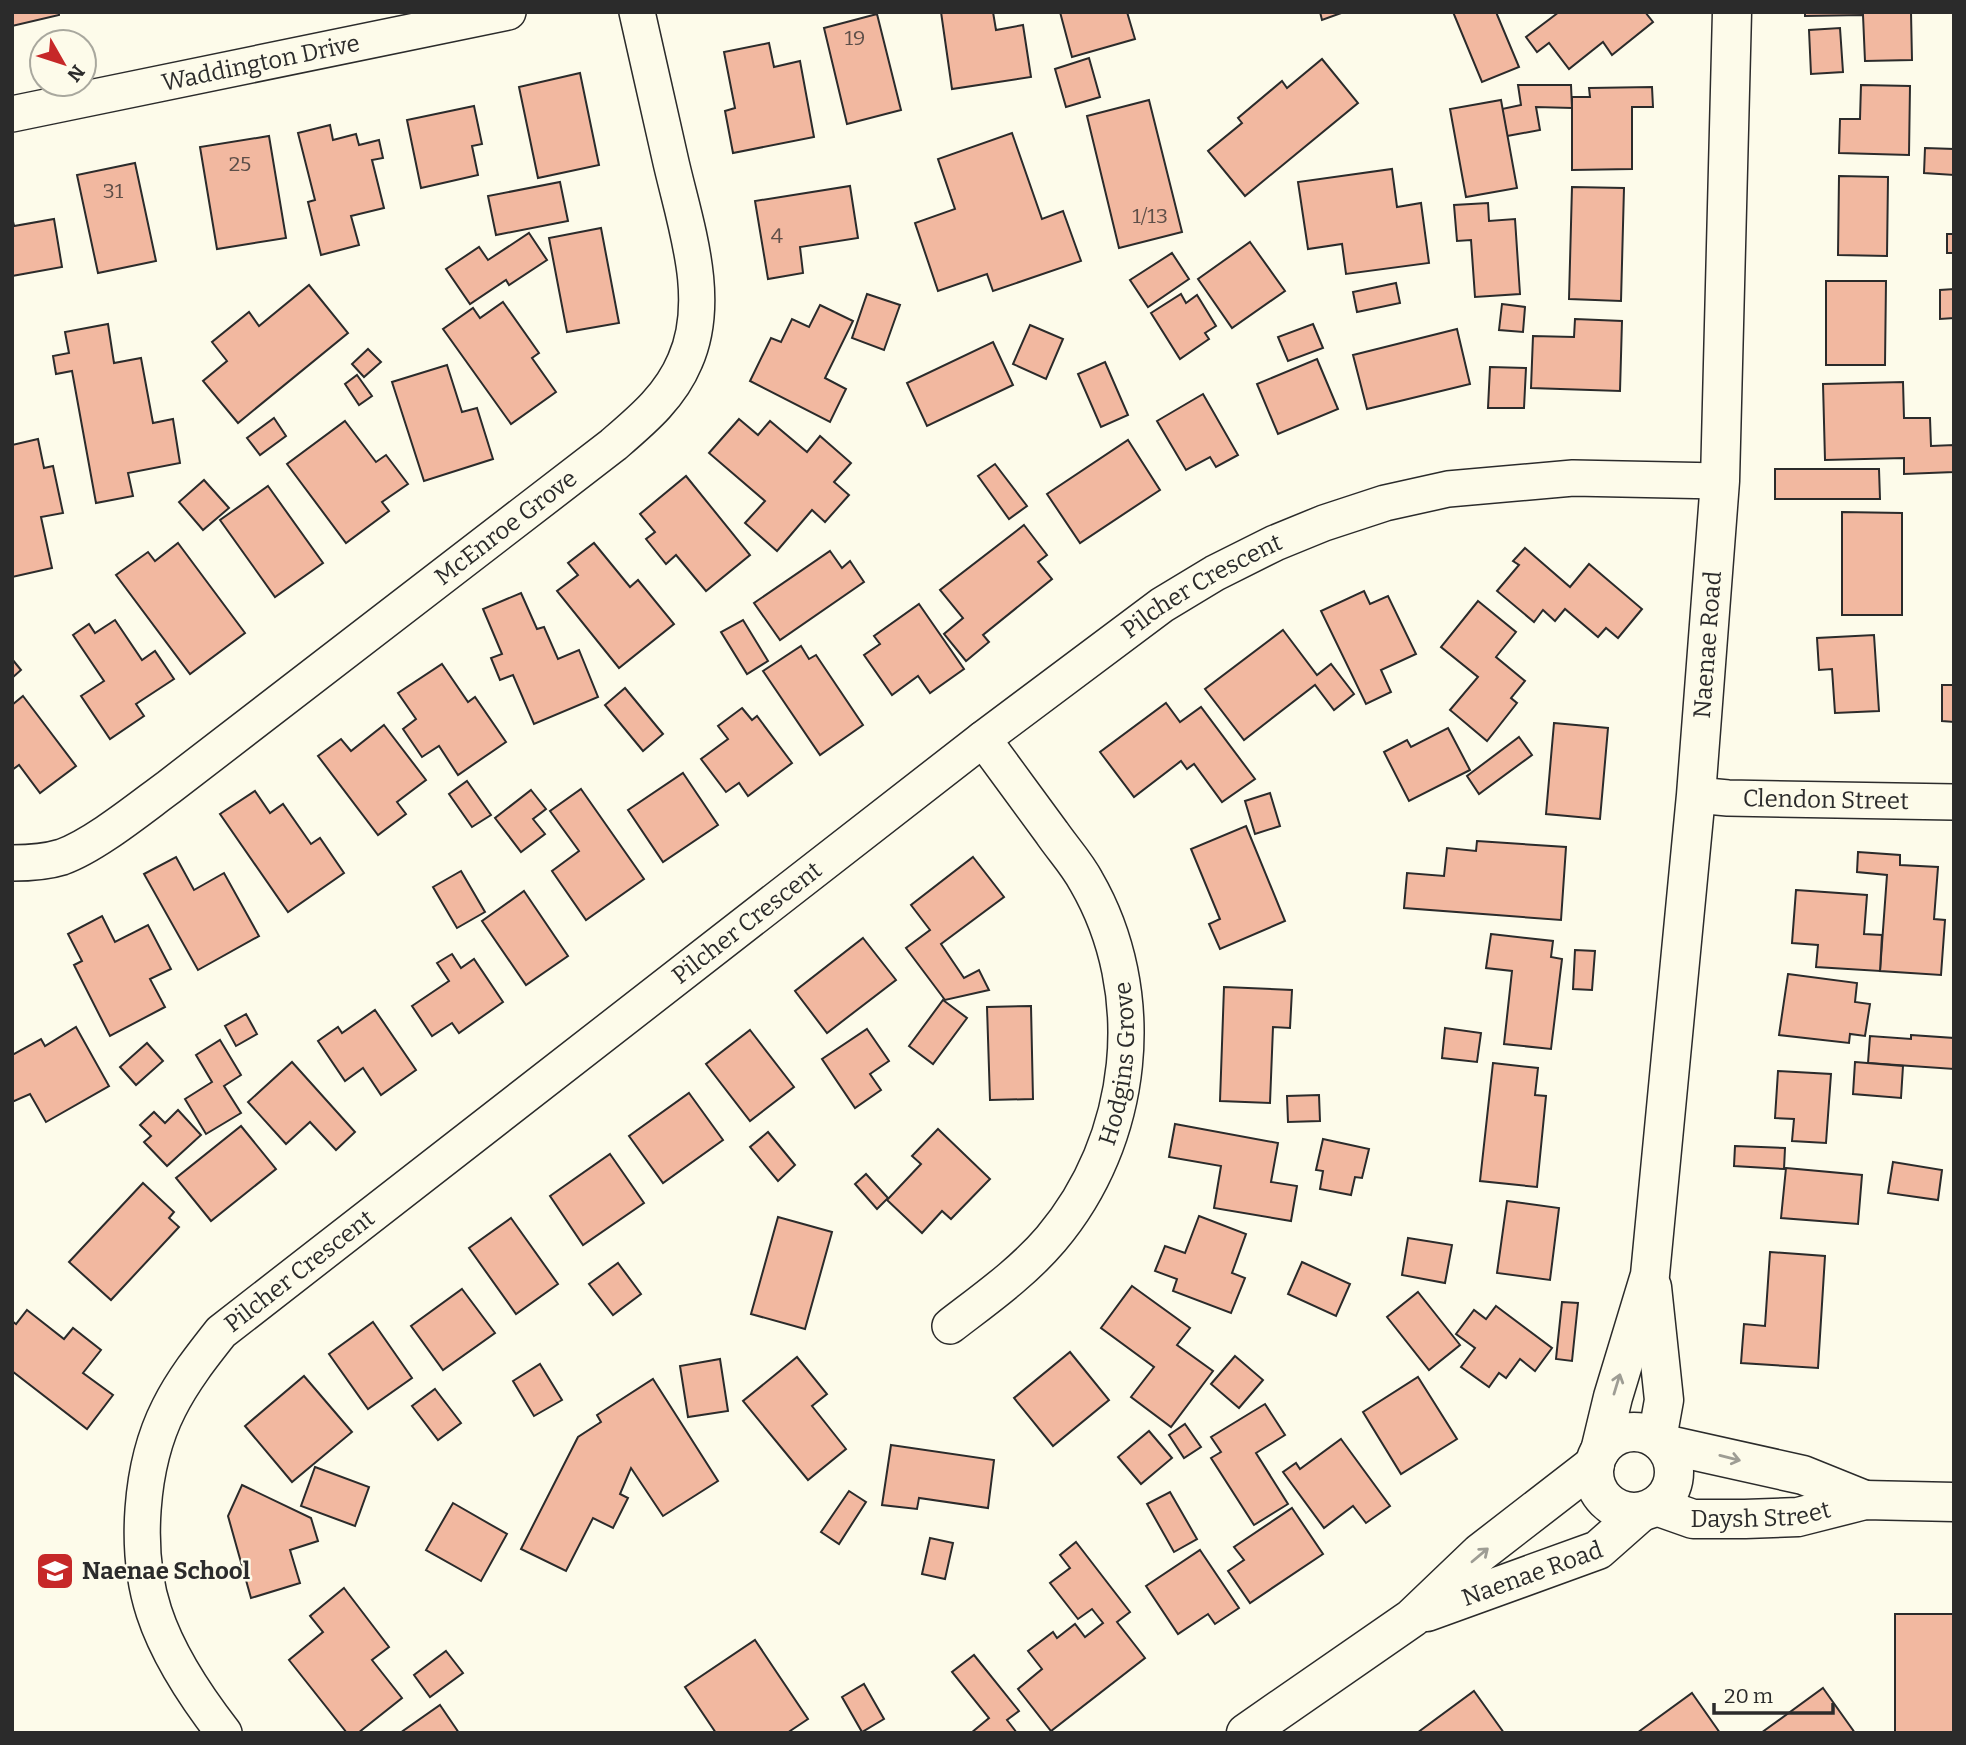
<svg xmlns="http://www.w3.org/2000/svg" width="1966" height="1745" font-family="Bitter,serif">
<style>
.building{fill:#f2b8a0;stroke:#2b2b2b;stroke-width:2}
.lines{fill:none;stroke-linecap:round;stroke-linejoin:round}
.minor-casing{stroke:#2b2b2b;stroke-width:38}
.secondary-casing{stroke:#2b2b2b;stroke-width:41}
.minor{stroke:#fdfbea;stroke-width:35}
.secondary{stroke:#fdfbea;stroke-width:38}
.oneway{stroke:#9e9d94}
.labels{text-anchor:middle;stroke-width:5;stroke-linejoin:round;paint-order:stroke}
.number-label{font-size:21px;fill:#5d4e48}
.street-label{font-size:24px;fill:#2b2b2b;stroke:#fdfbea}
.poi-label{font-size:24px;font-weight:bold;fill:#2b2b2b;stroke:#fdfbea;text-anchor:start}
</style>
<rect width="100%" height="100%" fill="#fdfbea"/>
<g class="building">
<path d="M12,12H59V15L12,26Z"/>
<path d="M941,12H993L996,30L1023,25L1031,77L952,89Z"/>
<path d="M1060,12H1127L1135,39L1072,57Z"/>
<path d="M1320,12H1344L1322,20Z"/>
<path d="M1453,12H1496L1519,67L1482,82Z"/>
<path d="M1559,12H1645L1653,22L1612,55L1603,42L1569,69L1549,43L1537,52L1526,37Z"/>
<path d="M1805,12H1911L1912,60L1865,61L1863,15L1805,16Z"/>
<path d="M877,14L901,110L847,124L824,28Z"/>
<path d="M1840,28L1843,72L1811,74L1809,30Z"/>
<path d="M769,43L774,67L800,61L814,137L733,153L725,111L735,108L724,52Z"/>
<path d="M1089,58L1100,97L1066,107L1055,69Z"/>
<path d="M1322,59L1358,103L1245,196L1208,151L1242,123L1238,118L1282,81L1287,88Z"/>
<path d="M580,73L599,165L538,178L519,87Z"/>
<path d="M1518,85H1571L1572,108L1536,107L1540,130L1507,136L1502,109L1521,105Z"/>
<path d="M1861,85L1910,86L1909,155L1839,153L1840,119H1860Z"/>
<path d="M1652,87L1653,107H1632V169L1572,170V97H1590L1589,88Z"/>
<path d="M1149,100L1182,232L1119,248L1087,116Z"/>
<path d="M1501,100L1517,188L1466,197L1450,109Z"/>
<path d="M474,106L482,144L472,146L478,175L421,188L407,120Z"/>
<path d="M330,125L333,140L356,134L359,145L379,140L383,158L372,160L384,208L351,216L359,245L321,255L308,202L315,200L298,133Z"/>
<path d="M1012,133L1042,219L1063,211L1081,261L993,291L987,274L938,291L915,223L955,209L938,159Z"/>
<path d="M269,136L286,238L217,249L200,147Z"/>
<path d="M1925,148L1954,149V175L1924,173Z"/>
<path d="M135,163L156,261L98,273L77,175Z"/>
<path d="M1392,169L1397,207L1421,203L1429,263L1346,274L1342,244L1308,249L1298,182Z"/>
<path d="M1839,176L1888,177L1887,256L1838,255Z"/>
<path d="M560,182L568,221L496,235L488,196Z"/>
<path d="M850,186L858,238L800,247L803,273L768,279L755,201Z"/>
<path d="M1572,187L1624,188L1621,301L1569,299Z"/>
<path d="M1488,203L1489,221L1515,219L1520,294L1475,297L1471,240L1457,241L1454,205Z"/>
<path d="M12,217L14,226L54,219L62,267L12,276Z"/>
<path d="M601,228L619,323L567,332L549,238Z"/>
<path d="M529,233L547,260L509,285L506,280L470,304L446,269L479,247L488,260Z"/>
<rect x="1947" y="234" width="7" height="19"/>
<path d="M1250,242L1285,291L1232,328L1198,279Z"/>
<path d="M1172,253L1189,279L1148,307L1130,280Z"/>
<path d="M1826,281H1886L1885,365H1826Z"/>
<path d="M1396,283L1400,303L1357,312L1353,292Z"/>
<path d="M309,285L348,333L238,423L203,381L227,361L212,342L249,312L259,326Z"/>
<path d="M1954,289V318L1940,319V290Z"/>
<path d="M867,294L900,305L884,350L852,338Z"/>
<path d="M1181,294L1186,303L1197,295L1216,326L1205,333L1209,339L1180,359L1151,313Z"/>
<path d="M503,302L539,353L532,358L556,392L511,424L443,329L473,308L480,318Z"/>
<path d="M1502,304L1525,307L1523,332L1499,330Z"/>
<path d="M820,305L853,321L825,378L846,389L830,422L750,381L771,338L781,342L792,319L809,327Z"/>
<path d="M1575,319L1622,321L1620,391L1531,388L1533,336L1574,337Z"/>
<path d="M108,324L114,363L141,358L153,423L173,419L180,463L128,473L133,496L96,503L72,371L56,374L53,356L69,353L65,332Z"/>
<path d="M1313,324L1323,348L1288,361L1278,337Z"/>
<path d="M1030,325L1063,339L1046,379L1013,364Z"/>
<path d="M1457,329L1470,384L1367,409L1353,355Z"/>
<path d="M993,342L1013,385L927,426L907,383Z"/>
<path d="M368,349L381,362L364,377L352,364Z"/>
<path d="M1317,359L1338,409L1278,434L1257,384Z"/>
<path d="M1105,362L1128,415L1101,427L1078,374Z"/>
<path d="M447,365L462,412L477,408L493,459L424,481L392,382Z"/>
<path d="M1490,367L1526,368L1524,408H1488Z"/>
<path d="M357,375L372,396L359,405L345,384Z"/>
<path d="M1903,382L1904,418H1930L1931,446L1954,445V472L1904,474V458L1825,460L1823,384Z"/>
<path d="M1203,394L1238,455L1216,467L1210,457L1186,470L1157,421Z"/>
<path d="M274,418L286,436L260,455L247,438Z"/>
<path d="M739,419L758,435L770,421L807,452L820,436L851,463L834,482L849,495L825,522L812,510L777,551L745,523L765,501L709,453Z"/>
<path d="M345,421L376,462L386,455L408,484L382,502L389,511L346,543L287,464Z"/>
<path d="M38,439L44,468L53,466L63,513L41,517L52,568L12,577V445Z"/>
<path d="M1128,440L1160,490L1080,543L1047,494Z"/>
<path d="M995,464L1027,506L1009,519L978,476Z"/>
<path d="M1775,469H1879L1880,499H1775Z"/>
<path d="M686,476L750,555L706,591L676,555L666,564L646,539L655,532L640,514Z"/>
<path d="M204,480L229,508L203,530L179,502Z"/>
<path d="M268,486L323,563L275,597L220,520Z"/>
<path d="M1842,512L1902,513V615H1842Z"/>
<path d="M1024,525L1047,555L1038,562L1052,579L983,635L989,642L966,661L944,634L963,618L940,590Z"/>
<path d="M178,543L245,633L190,674L116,575L148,552L155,561Z"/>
<path d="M594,543L630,587L638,580L674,624L619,668L557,591L578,575L568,563Z"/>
<path d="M1525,548L1570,587L1589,564L1642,609L1618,638L1606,628L1598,637L1565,609L1555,621L1543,610L1534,622L1497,591L1519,565L1513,561Z"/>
<path d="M830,551L842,568L850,561L864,582L780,640L754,603Z"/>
<path d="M1364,591L1370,604L1388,596L1416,654L1381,670L1391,692L1366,704L1321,611Z"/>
<path d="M521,593L537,629L544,627L558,659L579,650L598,697L534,724L513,675L500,680L491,658L502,654L483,609Z"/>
<path d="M1478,601L1516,632L1496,657L1525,681L1511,698L1517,703L1487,741L1450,710L1478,677L1441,647Z"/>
<path d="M919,604L964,669L930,693L918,676L892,695L864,655L880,644L874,636Z"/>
<path d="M115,620L142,660L155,651L174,679L136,704L144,716L110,739L81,696L104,681L73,635L89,624L95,633Z"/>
<path d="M743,620L768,661L747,674L721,632Z"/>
<path d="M1283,630L1317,675L1331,664L1354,694L1334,710L1315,685L1244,740L1205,689Z"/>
<path d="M1874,635L1879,711L1835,713L1832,669L1819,670L1817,638Z"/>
<path d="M801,646L809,659L816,655L863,725L820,755L763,671Z"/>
<path d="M12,659L21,670L12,678Z"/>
<path d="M442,664L468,702L475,697L506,742L458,775L439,746L422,757L403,729L416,719L398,693Z"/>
<path d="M1942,685H1954V722L1942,721Z"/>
<path d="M625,688L663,734L643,751L605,705Z"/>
<path d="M23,696L76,766L40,793L19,765L12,770V705Z"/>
<path d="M1166,703L1180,722L1201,707L1255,779L1222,802L1194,764L1187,769L1181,761L1134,797L1100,752Z"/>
<path d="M742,708L752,720L757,716L792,763L748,796L739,783L726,792L701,759L728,739L718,726Z"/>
<path d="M1554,723L1608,728L1600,819L1546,814Z"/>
<path d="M384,725L426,780L397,802L406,814L378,835L318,756L341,739L351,751Z"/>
<path d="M1448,728L1470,770L1409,801L1384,752L1407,740L1411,747Z"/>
<path d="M1519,737L1532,755L1479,794L1467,776Z"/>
<path d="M683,773L718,825L663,862L628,810Z"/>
<path d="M467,781L491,815L472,827L449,794Z"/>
<path d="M581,789L644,879L586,920L552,871L579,851L550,811Z"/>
<path d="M531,790L546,809L533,819L545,834L521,852L495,818Z"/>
<path d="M255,791L270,813L283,804L311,844L320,838L344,873L288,912L220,814Z"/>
<path d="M1270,793L1280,826L1255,834L1245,801Z"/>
<path d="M1246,826L1285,921L1220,949L1209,924L1220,919L1191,849Z"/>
<path d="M1477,841L1566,847L1561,920L1404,908L1407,873L1444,876L1447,848L1476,851Z"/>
<path d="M1858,852L1900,855V865L1938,867L1934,919L1945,920L1941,975L1880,971L1887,875L1857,872Z"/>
<path d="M176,857L194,890L224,873L259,936L198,970L144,874Z"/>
<path d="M973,857L1004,897L941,944L964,978L979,970L989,990L945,1000L906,948L930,930L911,905Z"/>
<path d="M461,871L485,912L457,928L433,887Z"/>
<path d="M1796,890L1867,895L1864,934L1882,935L1880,971L1816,967L1818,945L1792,943Z"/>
<path d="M524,891L568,956L526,985L482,921Z"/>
<path d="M102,916L115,942L148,925L171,969L150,979L165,1007L110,1036L74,965L82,961L68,934Z"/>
<path d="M1491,934L1553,941L1551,957L1562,959L1551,1049L1504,1044L1512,971L1486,968Z"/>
<path d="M863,938L896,980L827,1033L795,991Z"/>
<path d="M1575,950L1595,951L1592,990L1573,989Z"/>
<path d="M452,954L461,968L474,959L503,1002L459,1033L452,1023L432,1036L412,1006L449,981L437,963Z"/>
<path d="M1788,974L1857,983L1855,1002L1870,1004L1865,1036L1850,1034L1849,1043L1779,1035Z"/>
<path d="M1224,987L1292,990L1290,1028L1273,1027L1270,1103L1220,1101Z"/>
<path d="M943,1000L967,1018L933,1064L909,1046Z"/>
<path d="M1031,1006L1033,1099L990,1100L987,1007Z"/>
<path d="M375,1010L416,1070L381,1095L363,1068L345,1081L318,1041L338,1027L342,1033Z"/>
<path d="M246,1014L257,1034L236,1046L225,1026Z"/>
<path d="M76,1027L109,1086L46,1122L30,1094L12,1102V1055L41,1039L45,1046Z"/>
<path d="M1445,1028L1481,1033L1477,1062L1442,1058Z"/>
<path d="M867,1029L889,1061L870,1074L881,1090L855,1108L822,1059Z"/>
<path d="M750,1030L794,1087L750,1121L706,1064Z"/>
<path d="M1911,1035L1954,1038V1069L1868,1063L1870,1036L1911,1039Z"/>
<path d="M220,1040L241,1075L224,1086L241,1113L206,1134L185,1099L212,1082L196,1055Z"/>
<path d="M147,1043L163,1061L136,1085L120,1067Z"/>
<path d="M292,1062L355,1132L336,1150L310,1122L286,1144L248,1102Z"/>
<path d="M1855,1062L1903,1066L1901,1098L1853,1094Z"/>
<path d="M1493,1063L1538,1068L1535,1095L1546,1096L1537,1187L1480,1181Z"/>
<path d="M1778,1071L1831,1074L1826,1143L1792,1141L1794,1119L1775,1118Z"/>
<path d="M689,1093L723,1140L663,1183L629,1136Z"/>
<path d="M1319,1095L1320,1121L1288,1122L1287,1096Z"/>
<path d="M178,1110L201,1135L167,1166L144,1142L151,1136L140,1125L154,1112L165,1123Z"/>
<path d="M1175,1124L1278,1143L1271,1182L1297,1186L1291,1221L1214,1208L1221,1166L1169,1157Z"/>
<path d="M241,1126L276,1169L211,1221L176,1178Z"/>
<path d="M938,1129L990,1179L951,1219L942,1211L922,1233L887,1200L921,1164L912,1156Z"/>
<path d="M768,1132L795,1165L778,1181L750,1147Z"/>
<path d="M1323,1139L1369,1149L1362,1178L1355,1177L1351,1195L1320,1189L1323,1171L1316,1170Z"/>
<path d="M1735,1146L1785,1148L1784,1169L1734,1166Z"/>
<path d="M610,1154L644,1203L583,1245L550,1196Z"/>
<path d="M1893,1162L1942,1170L1938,1200L1888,1193Z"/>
<path d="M1786,1168L1862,1175L1858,1224L1781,1218Z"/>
<path d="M866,1174L888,1198L877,1209L855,1184Z"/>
<path d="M143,1183L174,1212L169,1218L179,1227L111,1300L69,1262Z"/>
<path d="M1507,1201L1559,1208L1550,1280L1497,1273Z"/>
<path d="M1199,1216L1246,1234L1232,1273L1245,1278L1231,1313L1173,1291L1177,1279L1155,1271L1165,1246L1185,1253Z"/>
<path d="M778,1217L832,1232L805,1329L751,1314Z"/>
<path d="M511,1218L558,1284L516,1314L469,1248Z"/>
<path d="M1408,1238L1452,1245L1445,1283L1402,1275Z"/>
<path d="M1770,1252L1825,1256L1818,1368L1741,1363L1744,1324L1765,1326Z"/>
<path d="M1302,1262L1350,1284L1336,1316L1288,1294Z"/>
<path d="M618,1263L641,1294L613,1315L589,1284Z"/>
<path d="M1132,1286L1190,1328L1177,1345L1213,1371L1171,1427L1131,1397L1154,1367L1101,1328Z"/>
<path d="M462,1289L495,1333L443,1370L411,1326Z"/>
<path d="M1418,1292L1460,1345L1429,1370L1387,1317Z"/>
<path d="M1562,1302L1578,1303L1572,1361L1556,1359Z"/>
<path d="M1496,1306L1552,1348L1535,1371L1520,1359L1506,1378L1499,1373L1489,1387L1461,1367L1475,1348L1456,1334L1474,1310L1486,1319Z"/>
<path d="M27,1310L64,1339L73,1328L101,1350L83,1373L113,1395L87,1429L12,1371V1321L16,1324Z"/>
<path d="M373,1322L412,1378L368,1409L329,1354Z"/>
<path d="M1070,1352L1109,1400L1053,1446L1014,1398Z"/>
<path d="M1235,1356L1263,1380L1239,1408L1211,1384Z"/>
<path d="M797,1357L827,1394L812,1406L846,1449L808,1480L743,1401Z"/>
<path d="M720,1359L728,1411L688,1417L680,1366Z"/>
<path d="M540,1364L562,1400L534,1416L513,1381Z"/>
<path d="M304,1376L352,1432L292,1482L245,1426Z"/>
<path d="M1418,1377L1457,1439L1401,1474L1363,1412Z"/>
<path d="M653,1379L718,1481L663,1516L631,1468L620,1494L628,1498L613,1528L593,1518L566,1571L521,1549L578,1437L601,1422L597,1415Z"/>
<path d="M435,1389L461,1423L438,1440L412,1406Z"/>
<path d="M1265,1404L1285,1435L1256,1453L1288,1504L1254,1525L1211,1458L1221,1452L1211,1437Z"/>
<path d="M1185,1424L1201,1447L1184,1458L1169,1435Z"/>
<path d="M1149,1431L1172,1458L1141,1484L1118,1457Z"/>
<path d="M1341,1439L1390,1506L1366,1523L1353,1506L1324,1528L1283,1472L1296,1463L1300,1469Z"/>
<path d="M891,1445L994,1460L988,1508L919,1498L917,1509L882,1505Z"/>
<path d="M315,1467L369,1487L355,1526L301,1506Z"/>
<path d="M242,1485L311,1518L318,1541L290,1550L300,1583L251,1598L228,1516Z"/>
<path d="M849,1491L866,1502L839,1544L821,1532Z"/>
<path d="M1170,1492L1197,1539L1174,1552L1147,1504Z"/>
<path d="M453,1503L507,1534L481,1581L426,1550Z"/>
<path d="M1292,1508L1323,1554L1250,1603L1228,1571L1244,1560L1234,1547Z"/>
<path d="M930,1538L953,1543L945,1579L922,1574Z"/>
<path d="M1076,1542L1130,1612L1117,1622L1145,1658L1051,1731L1018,1689L1042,1669L1028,1651L1053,1632L1057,1638L1075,1624L1085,1637L1103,1623L1092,1609L1078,1619L1050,1583L1070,1568L1060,1555Z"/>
<path d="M1200,1550L1239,1608L1215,1624L1208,1614L1178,1634L1146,1586Z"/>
<path d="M344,1588L389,1647L372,1660L402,1698L358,1733H347L289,1660L323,1632L310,1616Z"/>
<rect x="1895" y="1614" width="59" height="119"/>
<path d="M755,1640L808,1719L787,1733H716L685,1687Z"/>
<path d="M446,1651L463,1673L430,1697L414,1675Z"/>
<path d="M974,1655L1019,1711L1007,1720L1017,1733H971L989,1718L952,1672Z"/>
<path d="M864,1684L884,1719L862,1732L842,1697Z"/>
<path d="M1823,1688L1855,1733H1761Z"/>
<path d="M1474,1691L1504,1733H1417Z"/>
<path d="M1692,1693L1720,1733H1637Z"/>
<path d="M440,1705L459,1733H400Z"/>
</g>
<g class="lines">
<defs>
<g id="minor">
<path id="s1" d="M12,114L508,12"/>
<path id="s2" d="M1696,795L1728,798L1954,802"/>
<path id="s3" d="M12,863C29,863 46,862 62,857C95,845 139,809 169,787L613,445C642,420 670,397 685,361C713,298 684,221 670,158C659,109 648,61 637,12"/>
<path id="s4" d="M950,1326C985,1299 1022,1273 1051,1239C1135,1140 1151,993 1086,881C1077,864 1063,849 1052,833C1029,802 1006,770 983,739"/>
<path id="s5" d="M224,1733C196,1697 168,1655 154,1612C134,1551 140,1465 169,1408C183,1380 202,1356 221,1332L983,739L1162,605L1215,573L1275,543L1324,523L1385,503L1448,489L1573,478L1720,481"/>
</g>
<g id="secondary">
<path d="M1652,1287L1664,1400L1657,1439"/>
<circle cx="1634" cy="1472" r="40"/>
<path d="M1664,1444L1803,1475L1865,1500"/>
<path id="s6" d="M1600,1451L1613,1397L1650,1275L1696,795L1720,481L1732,12"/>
<path id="s7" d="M1656,1506L1693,1519H1745L1798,1517L1865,1500L1954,1502"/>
<path id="s8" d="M1427,1612L1598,1550L1641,1512"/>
<path d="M1246,1733L1412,1618L1480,1553L1595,1464"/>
</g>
</defs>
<use href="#minor" class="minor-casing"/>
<use href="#secondary" class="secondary-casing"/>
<use href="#minor" class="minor"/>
<use href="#secondary" class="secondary"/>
</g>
<defs><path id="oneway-shaft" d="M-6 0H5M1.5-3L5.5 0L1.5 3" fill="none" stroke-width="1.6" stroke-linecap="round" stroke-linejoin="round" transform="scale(1.75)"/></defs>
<g class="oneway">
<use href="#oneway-shaft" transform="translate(1617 1384) rotate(-73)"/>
<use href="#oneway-shaft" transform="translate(1730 1458) rotate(14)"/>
<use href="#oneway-shaft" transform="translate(1480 1555) rotate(-40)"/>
</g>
<defs>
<symbol id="school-square" viewBox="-11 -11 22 22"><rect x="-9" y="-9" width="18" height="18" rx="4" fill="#c62828" stroke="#fdfbea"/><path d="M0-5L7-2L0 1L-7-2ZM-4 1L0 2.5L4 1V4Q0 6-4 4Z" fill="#fff"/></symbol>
</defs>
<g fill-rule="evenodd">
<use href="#school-square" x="33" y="1549" width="44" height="44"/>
</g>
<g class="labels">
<g class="number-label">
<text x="855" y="45">19</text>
<text x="240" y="171">25</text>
<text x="113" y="198">31</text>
<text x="1150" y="223">1/13</text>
<text x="777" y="243">4</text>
</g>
<g class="street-label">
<text dy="8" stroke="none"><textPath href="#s1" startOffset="254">Waddington Drive</textPath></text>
<text dy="8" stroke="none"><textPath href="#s3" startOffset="604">McEnroe Grove</textPath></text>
<text dy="8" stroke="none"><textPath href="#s5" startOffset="1675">Pilcher Crescent</textPath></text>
<text dy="8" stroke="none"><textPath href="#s6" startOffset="816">Naenae Road</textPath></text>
<text dy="8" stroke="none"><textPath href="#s2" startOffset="130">Clendon Street</textPath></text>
<text dy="8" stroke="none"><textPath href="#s5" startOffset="1108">Pilcher Crescent</textPath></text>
<text dy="8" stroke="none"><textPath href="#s4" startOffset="326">Hodgins Grove</textPath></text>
<text dy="8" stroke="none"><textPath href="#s5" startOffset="541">Pilcher Crescent</textPath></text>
<text dy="8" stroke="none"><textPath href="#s7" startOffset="107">Daysh Street</textPath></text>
<text dy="8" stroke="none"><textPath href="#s8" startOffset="112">Naenae Road</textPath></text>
</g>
<g class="poi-label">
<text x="82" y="1579">Naenae School</text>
</g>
</g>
<rect width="1966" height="1745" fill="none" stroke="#2b2b2b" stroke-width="28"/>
<g transform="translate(63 63) rotate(129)"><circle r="33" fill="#fdfbea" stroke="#a9a89e" stroke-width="2"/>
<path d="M0-5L12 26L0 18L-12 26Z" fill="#c62828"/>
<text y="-10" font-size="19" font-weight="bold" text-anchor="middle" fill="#2b2b2b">N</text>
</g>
<path d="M1714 1703v10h119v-10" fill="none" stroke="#2b2b2b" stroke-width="3.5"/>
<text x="1724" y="1703" font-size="21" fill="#2b2b2b" stroke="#fdfbea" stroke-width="5" paint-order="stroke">20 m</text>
</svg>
